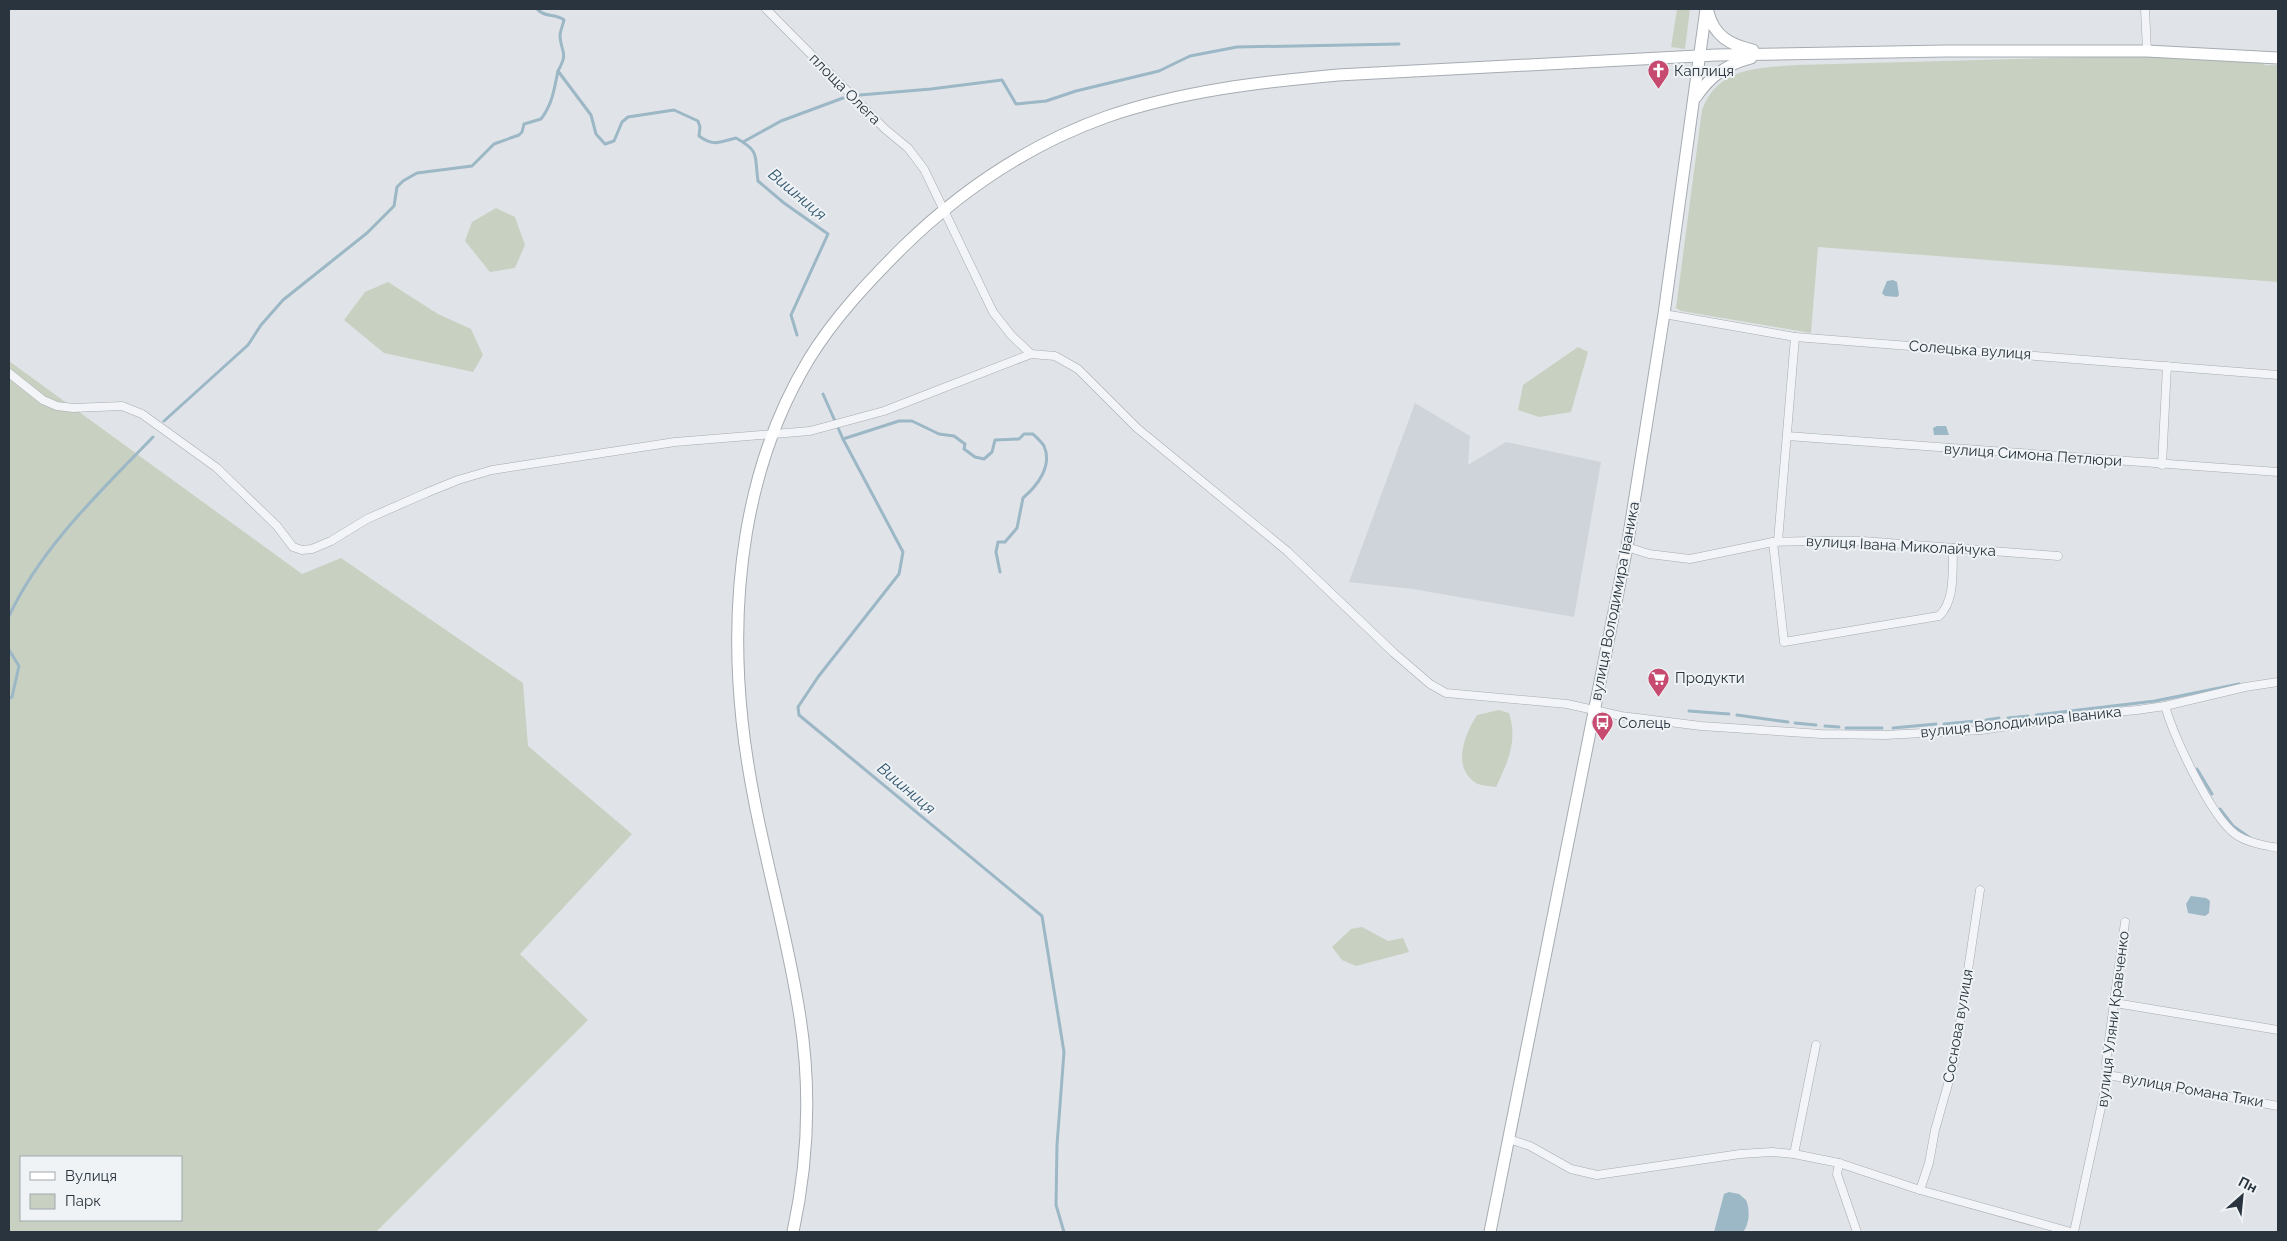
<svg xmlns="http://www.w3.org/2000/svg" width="2287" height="1241" font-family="Raleway,sans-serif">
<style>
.built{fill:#ced4da}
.green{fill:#c8d1c1;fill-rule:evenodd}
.water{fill:#9cb7c6}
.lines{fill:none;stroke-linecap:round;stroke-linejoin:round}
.stream{stroke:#9cb7c6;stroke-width:3}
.minor-casing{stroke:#a5acb2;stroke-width:9}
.secondary-casing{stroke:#a5acb2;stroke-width:13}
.minor{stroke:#f2f4f7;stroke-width:8}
.secondary{stroke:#fff;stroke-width:11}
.labels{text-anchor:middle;stroke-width:4;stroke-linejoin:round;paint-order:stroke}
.poi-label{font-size:15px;fill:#29343e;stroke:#eff3f6;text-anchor:start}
.street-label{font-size:15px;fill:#29343e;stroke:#eff3f6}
.water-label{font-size:16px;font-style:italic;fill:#355970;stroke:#eff3f6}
</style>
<rect width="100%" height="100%" fill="#e0e4e8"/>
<path class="built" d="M1415,403L1470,436L1468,465L1506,442L1601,462L1574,617L1413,589L1349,582Z"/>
<g class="green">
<path d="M1677,9H1690L1685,49L1671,47Z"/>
<path d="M2122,56L2258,61L2265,65H2278V282L1818,247L1811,333L1681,311L1676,308L1702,110C1718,67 1757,68 1796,65Z"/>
<path d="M496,208L515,217L525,245L515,268L490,272L465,241L472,222Z"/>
<path d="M388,282L438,314L471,329L483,355L473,372L384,353L344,320L365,292Z"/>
<path d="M1578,347L1588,352L1571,412L1539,417L1518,410L1523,385Z"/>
<path d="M9,361L302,574L341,558L523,683L528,746L632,834L520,954L588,1020L376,1232H9ZM21,1157H181V1220H21Z"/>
<path d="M1499,710L1509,713C1518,740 1508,762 1496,787C1490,786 1481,786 1476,783C1451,767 1465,734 1477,715Z"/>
<path d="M1362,927L1388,941L1403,938L1409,952L1356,966L1342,960L1332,947L1351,929Z"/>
</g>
<g class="water">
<path d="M1893,280L1897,282L1899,295L1897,297L1885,296L1882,293L1887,281Z"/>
<path d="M1937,426H1946L1949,435H1934L1933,428Z"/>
<path d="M2191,896L2206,898L2210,901L2209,913L2205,916L2188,913L2186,904Z"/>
<path d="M1729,1192L1739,1194L1746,1200C1750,1209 1750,1223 1743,1232H1714L1724,1194Z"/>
</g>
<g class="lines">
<g class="stream">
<path d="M537,9C545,18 556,13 564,20C563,25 560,31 560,36C561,54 569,51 558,71L591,115L596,134L605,144L614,141L622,122L628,117L674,110L698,121L700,127L699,136C714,147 719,142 736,138C761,152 754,155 758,181L784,203L828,234L791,315L797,335"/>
<path d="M860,95L931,89L1002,80L1016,104L1046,101L1076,91L1159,71L1190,56L1237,47L1399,44"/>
<path d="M743,142L781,121L843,98"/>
<path d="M823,394L843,439L903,552L899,574L818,677L798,707L799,715L1042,916L1064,1052L1057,1145L1056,1205L1064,1232"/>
<path d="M164,421L248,345L261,325L283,300L367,233L394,206L397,187L403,181L417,173L472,166L494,144L519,135L522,132L524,124L541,119C553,103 554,89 558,71"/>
<path d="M843,439L899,421H912L939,434L954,436L965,444L964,449L975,457L984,459L992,452L995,440L1019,439L1024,434H1033C1036,437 1042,442 1044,446C1053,466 1037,486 1023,498L1017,528L1005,542H998L996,552L1000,572"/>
<path d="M9,616C42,546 100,492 153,437"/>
<path d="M9,650L19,666L12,697L9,698"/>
<path d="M1689,711L1729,714"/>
<path d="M1737,715L1788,722"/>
<path d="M2036,715L2155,701L2239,684"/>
<path d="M2008,718L2028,716"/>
<path d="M1986,720L1999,718"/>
<path d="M1795,723L1816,725"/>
<path d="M1944,724L1976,721"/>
<path d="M1825,726L1839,727"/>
<path d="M1846,728H1882"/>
<path d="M1893,728L1936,724"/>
<path d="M2197,769L2212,794"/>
<path d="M2220,809L2233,826L2250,838"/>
</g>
<defs>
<g id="minor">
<path d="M766,9L885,129L908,148L924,169L993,312L1011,335L1031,354"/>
<path d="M2145,9L2147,51"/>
<path d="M1664,314L1795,337L2278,375"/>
<path d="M9,373L43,400L57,406L73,408L122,406L142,414L217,468L277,526L293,547L302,550L312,549L331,541L367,519L426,493L458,480L492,470L675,442L810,431L884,411L1031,354L1055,356L1078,369L1137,428L1287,551L1394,653L1430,684L1446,693L1567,704L1621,716L1701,726L1821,734L1885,735L1981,730L2083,715L2137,710L2165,706L2245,687L2278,682"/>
<path d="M1787,436L2278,472"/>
<path d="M2162,465L2167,366"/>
<path d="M1778,541L1795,337"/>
<path d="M1773,542L1784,642L1939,616C1956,600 1952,569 1953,548"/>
<path d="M1627,547L1649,554L1690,559L1773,542L1812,541H1863L2058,556"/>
<path d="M2165,706C2174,737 2210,815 2235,834C2248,843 2263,845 2278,848"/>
<path d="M2115,1003L2278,1030"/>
<path d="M2108,1075L2278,1106"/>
<path d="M1509,1139L1530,1146L1571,1169L1597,1175L1740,1154L1772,1152L1794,1154L1839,1163L1920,1190L2071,1232"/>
<path d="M1794,1154L1816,1045"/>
<path d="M1839,1163L1837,1174L1857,1232"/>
<path d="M1920,1190L1929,1163L1935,1130L1954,1063L1980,890"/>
<path d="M2074,1232L2108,1075L2106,1062L2125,922"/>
</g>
<g id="secondary">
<path d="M1708,12C1714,36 1730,45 1753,50"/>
<path d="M1696,97C1710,76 1727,64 1751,58"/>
<path d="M793,1232C809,1158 811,1079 798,1005C782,909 752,817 742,720C729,597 744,466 809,359C834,318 869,281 902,248C961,190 1028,145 1106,117C1181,91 1260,82 1338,75L1716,55L1946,51H2147L2278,58"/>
<path d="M1490,1232L1627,547L1664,314L1706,9"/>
</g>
</defs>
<use href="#minor" class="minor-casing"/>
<use href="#secondary" class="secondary-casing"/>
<use href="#minor" class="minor"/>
<use href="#secondary" class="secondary"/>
</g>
<defs>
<symbol id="church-pin" viewBox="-11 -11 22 30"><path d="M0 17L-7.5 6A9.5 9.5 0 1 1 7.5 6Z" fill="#c74b70" stroke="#eff3f6"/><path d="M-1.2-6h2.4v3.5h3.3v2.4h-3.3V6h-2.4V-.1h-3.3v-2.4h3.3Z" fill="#fff"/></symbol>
<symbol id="supermarket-pin" viewBox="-11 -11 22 30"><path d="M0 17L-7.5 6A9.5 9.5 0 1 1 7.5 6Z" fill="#c74b70" stroke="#eff3f6"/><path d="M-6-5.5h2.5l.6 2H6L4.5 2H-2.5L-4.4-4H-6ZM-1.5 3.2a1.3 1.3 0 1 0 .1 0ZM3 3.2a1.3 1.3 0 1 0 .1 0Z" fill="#fff"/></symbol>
<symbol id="bus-pin" viewBox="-11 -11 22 30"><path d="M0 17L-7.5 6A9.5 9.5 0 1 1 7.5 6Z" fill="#c74b70" stroke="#eff3f6"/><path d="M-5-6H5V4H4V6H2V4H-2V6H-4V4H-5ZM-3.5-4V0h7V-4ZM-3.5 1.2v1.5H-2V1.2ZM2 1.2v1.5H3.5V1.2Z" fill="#fff"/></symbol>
</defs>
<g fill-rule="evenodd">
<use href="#church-pin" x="1646" y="58" width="25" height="34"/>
<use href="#supermarket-pin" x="1646" y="666" width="25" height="34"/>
<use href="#bus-pin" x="1590" y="710" width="25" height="34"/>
</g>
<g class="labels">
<g class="poi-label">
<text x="1674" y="76">Каплиця</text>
<text x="1675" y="683">Продукти</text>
<text x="1618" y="728">Солець</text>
</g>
<g class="street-label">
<text transform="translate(845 89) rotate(45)" y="5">площа Олега</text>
<text transform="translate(1970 350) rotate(4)" y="5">Солецька вулиця</text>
<text transform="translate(2033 455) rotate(4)" y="5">вулиця Симона Петлюри</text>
<text transform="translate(1901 546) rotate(3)" y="5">вулиця Івана Миколайчука</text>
<text transform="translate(1615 601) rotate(-79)" y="5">вулиця Володимира Іваника</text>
<text transform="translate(2021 722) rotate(-6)" y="5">вулиця Володимира Іваника</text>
<text transform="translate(2113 1019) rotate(-83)" y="5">вулиця Уляни Кравченко</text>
<text transform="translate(1958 1026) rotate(-80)" y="5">Соснова вулиця</text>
<text transform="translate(2193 1090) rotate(10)" y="5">вулиця Романа Тяки</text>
</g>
<g class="water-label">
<text transform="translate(798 194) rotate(40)" y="6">Вишниця</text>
<text transform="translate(907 788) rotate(40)" y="6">Вишниця</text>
</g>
</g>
<rect width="2287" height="1241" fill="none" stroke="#29343e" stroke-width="20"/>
<rect x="20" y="1156" width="162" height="65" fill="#eff3f6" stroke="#a0a7ac"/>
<rect x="30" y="1172" width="25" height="8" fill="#ffffff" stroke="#a0a7ac"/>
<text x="65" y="1181" font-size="15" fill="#29343e">Вулиця</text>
<rect x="30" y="1194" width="25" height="15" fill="#c8d1c1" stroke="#a0a7ac"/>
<text x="65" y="1206" font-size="15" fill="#29343e">Парк</text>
<g transform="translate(2242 1196) rotate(27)" stroke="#eff3f6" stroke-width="4" paint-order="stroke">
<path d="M0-4L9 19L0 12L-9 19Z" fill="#29343e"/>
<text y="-8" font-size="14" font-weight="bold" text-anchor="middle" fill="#29343e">Пн</text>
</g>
</svg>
